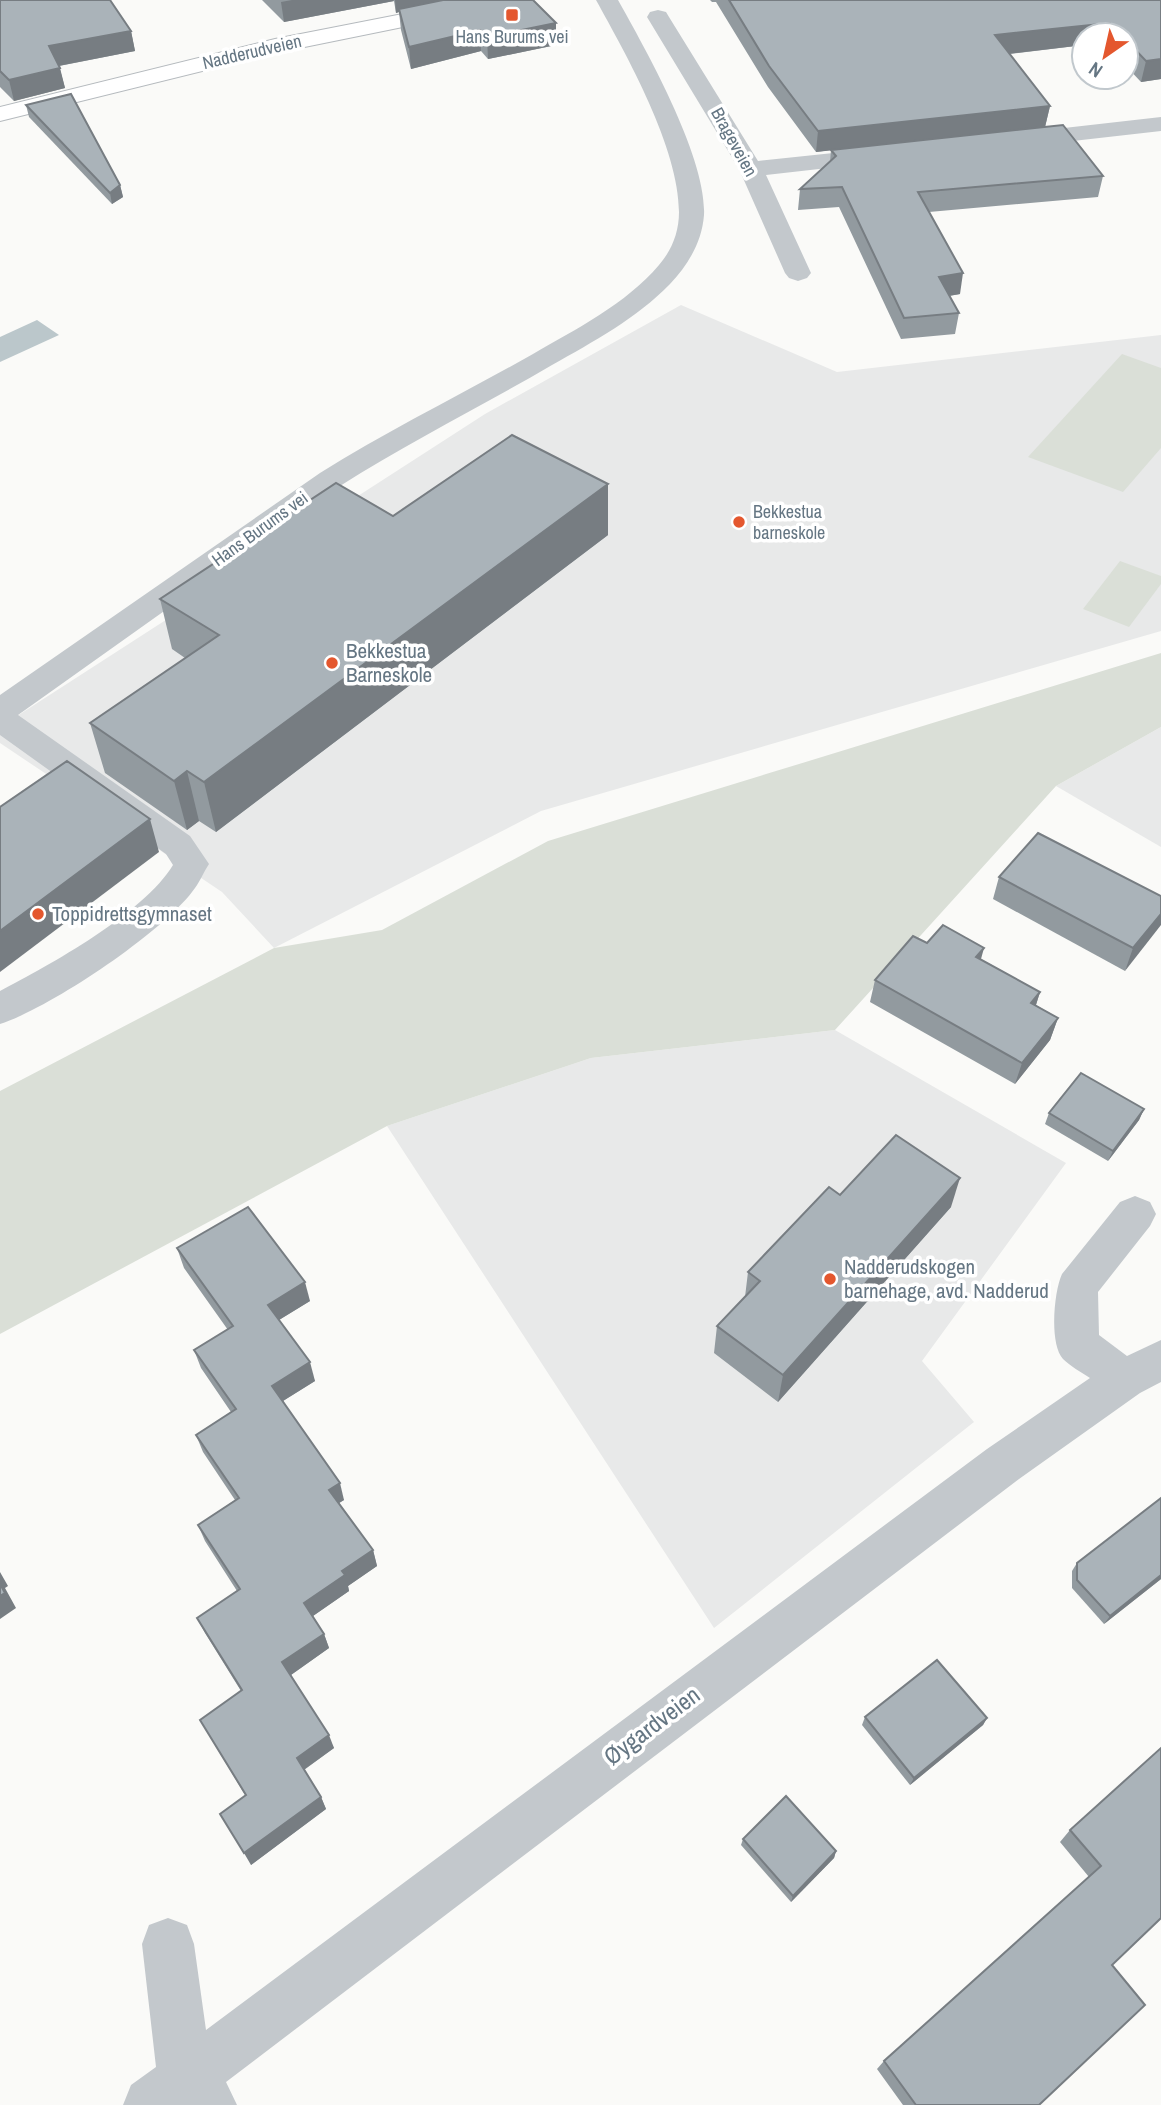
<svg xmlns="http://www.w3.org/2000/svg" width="1161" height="2105" font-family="'Archivo Narrow',sans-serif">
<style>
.built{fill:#e8e9e9}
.green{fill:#dadfd7}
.water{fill:#bbc7cb}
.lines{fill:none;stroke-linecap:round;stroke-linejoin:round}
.major-casing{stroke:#b5babe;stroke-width:2}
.minor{fill:#c3c8cc;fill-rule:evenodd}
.major{fill:#fff;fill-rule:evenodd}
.wall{fill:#929a9f}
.shaded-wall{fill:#777d82}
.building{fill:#aab3b9;stroke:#777d82;stroke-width:2}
.poi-dot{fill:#e4572e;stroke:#fff;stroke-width:2.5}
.labels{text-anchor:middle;stroke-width:7;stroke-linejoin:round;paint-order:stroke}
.far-poi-label{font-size:18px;fill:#657683;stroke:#fff}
.far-street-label{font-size:18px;fill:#657683;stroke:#fff}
.poi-label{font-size:21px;fill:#657683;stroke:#fff;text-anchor:start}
.near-street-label{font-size:24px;fill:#657683;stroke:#fff}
</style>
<rect width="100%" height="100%" fill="#fafaf8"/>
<g class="built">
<path d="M681,305L837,372L1161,335V631L541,811L274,948L222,892L0,743V727L485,414Z"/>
<path d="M1161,727V847L1056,786Z"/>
<path d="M835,1030L1066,1163L922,1361L974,1422L714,1628L387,1126L591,1058Z"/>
</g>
<g class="green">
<path d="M1122,354L1161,368V448L1123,492L1028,457Z"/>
<path d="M1120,561L1161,576V584L1129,627L1083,609Z"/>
<path d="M1161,653V727L1056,786L835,1030L591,1058L387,1126L0,1334V1091L274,948L382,930L548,841Z"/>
</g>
<path class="water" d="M37,320L59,335L0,362V337Z"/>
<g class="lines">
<defs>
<path id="major" d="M474,0H517L514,5L506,6L275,53L0,121V107L275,39Z"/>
</defs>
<use href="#major" class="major-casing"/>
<g class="minor">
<path d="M596,0H618C646,50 707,158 704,215C702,242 688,265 670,284C637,318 593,342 552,365C482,406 409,442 340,486L18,715L190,836L209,864C203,873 199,884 192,892C160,934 50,1008 0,1024V991C50,965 144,913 173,865L166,854L0,735V695L320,473C389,430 462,394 533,354C576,329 626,304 659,265C672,250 679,232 679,212C679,148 627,56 596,0Z"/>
<path d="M658,10L666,12L669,17L758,161L881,148L889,150L893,155L889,160L881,162L766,175L811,273L807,278L798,281L789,278L785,273L739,169L647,17L650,12Z"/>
<path d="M1161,117V131L1020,147L1012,145L1008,140L1012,135L1020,133Z"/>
<path d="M1135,1196L1150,1202L1156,1214L1150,1226L1098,1292L1099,1335L1127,1356L1161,1340V1382L1140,1393L1019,1479L226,2082L237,2105H123L131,2085L156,2067L142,1944L149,1925L168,1918L187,1925L194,1944L206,2030L987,1449L1090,1378C1081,1372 1070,1366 1063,1359C1049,1344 1054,1291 1062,1274L1120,1202Z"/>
</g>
<use href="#major" class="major"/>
</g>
<g class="wall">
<path d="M0,0L131,31L135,51L59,66L65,88L14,101L0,87Z"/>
<path d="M262,0H533L556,45L488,59L481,51L411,69L401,30L399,12L396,13L394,1L284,22Z"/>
<path d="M710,0H1161V79L1141,82L1126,66V35H1084V45L1009,54L1050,106L1045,127L1103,176L1098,197L929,212L960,294L949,296L959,313L955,334L901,339L839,207L798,210L800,189L830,162L831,150L816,152L768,87L716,2H712Z"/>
<path d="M26,105L120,185L123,197L112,204L29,117Z"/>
<path d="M393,516L608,535L216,832L199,821L187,830L105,773L90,723L185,658L172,649L160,599Z"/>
<path d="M999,877L1161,896L1125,971L993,899Z"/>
<path d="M927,943L981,959L1040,992L1036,1005L1058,1018L1050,1040L1015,1084L870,1002L875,980Z"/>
<path d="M1144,1109L1139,1120L1108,1161L1045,1124L1049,1113Z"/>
<path d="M840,1195L951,1207L778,1402L714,1353L717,1326L745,1297L748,1272Z"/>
<path d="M177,1248L310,1301L279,1320L315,1381L283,1401L344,1500L339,1503L373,1550L377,1566L348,1586L349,1591L313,1616L324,1634L329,1648L291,1675L334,1748L304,1770L321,1797L326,1809L251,1865L245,1795L200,1720L241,1691L205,1633L197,1618L237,1591L205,1541L198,1525L235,1500L203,1452L196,1435L231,1412L201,1368L194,1350L228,1330L184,1268Z"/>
<path d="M1077,1563L1161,1579L1104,1624L1072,1588V1571Z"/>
<path d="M865,1717L987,1718L983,1725L910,1785L862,1725Z"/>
<path d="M1161,1748L1112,1965L1039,2105H903L877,2069L884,2061L1089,1877L1060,1842L1070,1830Z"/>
<path d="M743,1839L836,1851L834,1858L791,1902L741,1845Z"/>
</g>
<g class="shaded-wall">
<path d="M292,0H393L394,1L284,22L281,2Z"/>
<path d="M395,0H460L399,9V12L396,13Z"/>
<path d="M556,23V45L488,59L487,37Z"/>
<path d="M1110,23L1107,35H1084V45L991,56L995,35Z"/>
<path d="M480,30L481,51L411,69L409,47Z"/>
<path d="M131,31L135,51L53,67L49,46Z"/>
<path d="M1161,59V79L1141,82L1146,61Z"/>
<path d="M60,68L65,88L14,101L9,80Z"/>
<path d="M1050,106L1045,127L816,152L818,131Z"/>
<path d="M120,185L123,197L112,204L110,193Z"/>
<path d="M963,273L960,294L936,298L939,277Z"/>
<path d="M608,484V535L216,832L204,782Z"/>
<path d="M187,771L199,821L187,830L174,781Z"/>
<path d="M150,819L159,852L0,972V931Z"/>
<path d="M1161,914V925L1125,971L1133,948Z"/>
<path d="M984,948L978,970L976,957Z"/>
<path d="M1040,992L1033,1014L1031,1003Z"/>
<path d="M1058,1018L1050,1040L1015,1084L1022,1063Z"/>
<path d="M1144,1109L1139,1120L1108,1161L1113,1151Z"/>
<path d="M960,1178L951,1207L778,1402L783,1375Z"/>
<path d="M305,1282L310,1301L274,1323L268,1305Z"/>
<path d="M310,1362L315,1381L278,1404L272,1386Z"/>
<path d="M340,1483L344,1500L334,1506L329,1490Z"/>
<path d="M373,1550L377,1566L348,1586L349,1591L310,1618L304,1603L342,1571Z"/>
<path d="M0,1572L8,1586L5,1588L16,1608L0,1619Z"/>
<path d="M1161,1575V1579L1104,1624L1110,1616Z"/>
<path d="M324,1634L329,1648L288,1677L282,1662Z"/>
<path d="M987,1718L983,1725L910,1785L914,1778Z"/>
<path d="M329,1735L334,1748L302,1771L297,1758Z"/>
<path d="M321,1797L326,1809L251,1865L244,1853Z"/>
<path d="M836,1851L834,1858L791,1902L793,1896Z"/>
</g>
<g class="building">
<path d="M0,0H110L131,31L49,46L60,68L9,80L0,71Z"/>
<path d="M443,0H533L556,23L487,37L480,30L409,47L399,9Z"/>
<path d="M729,0H1161V59L1146,61L1126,40V35H1122L1110,23L995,35L1050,106L818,131L769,66Z"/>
<path d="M71,94L120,185L110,193L26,105Z"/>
<path d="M1063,125L1103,176L918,192L963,273L939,277L959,313L904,318L842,187L800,189L836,156L831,150Z"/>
<path d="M512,435L608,484L204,782L187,771L174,781L90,723L219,635L160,599L336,483L393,516Z"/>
<path d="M67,761L150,819L0,931V807Z"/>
<path d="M1038,833L1161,896V914L1133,948L999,877Z"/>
<path d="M943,925L984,948L976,957L1040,992L1031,1003L1058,1018L1022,1063L875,980L913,936L927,943Z"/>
<path d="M1081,1073L1144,1109L1113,1151L1049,1113Z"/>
<path d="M896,1135L960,1178L783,1375L717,1326L760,1281L748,1272L829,1187L840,1195Z"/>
<path d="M248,1207L305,1282L268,1305L310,1362L272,1386L340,1483L329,1490L373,1550L342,1571L345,1575L304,1603L324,1634L282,1662L329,1735L297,1758L321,1797L244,1853L220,1814L246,1795L200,1720L242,1690L197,1618L240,1589L198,1525L239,1498L196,1435L236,1409L194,1350L233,1326L177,1248Z"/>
<path d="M1161,1498V1575L1110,1616L1077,1580V1563Z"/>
<path d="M0,1584L5,1593L0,1596Z"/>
<path d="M937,1660L987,1718L914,1778L865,1717Z"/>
<path d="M1161,1748V1918L1112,1965L1145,2005L1039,2105H916L884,2061L1101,1866L1070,1830Z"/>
<path d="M786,1796L836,1851L793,1896L743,1839Z"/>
</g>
<g class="poi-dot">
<rect x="505" y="8" width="14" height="14" rx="3.5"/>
<circle cx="739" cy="522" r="7"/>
<circle cx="332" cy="663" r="7"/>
<circle cx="38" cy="914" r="7"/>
<circle cx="830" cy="1279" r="7"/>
</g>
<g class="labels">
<g class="far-poi-label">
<text x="512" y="43">Hans Burums vei</text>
<text x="753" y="518" text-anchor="start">Bekkestua<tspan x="753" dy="21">barneskole</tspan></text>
</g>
<g class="far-street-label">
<text transform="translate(252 52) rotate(-13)" y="6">Nadderudveien</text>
<text transform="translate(734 142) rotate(61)" y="6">Brageveien</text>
<text transform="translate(260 529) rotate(-36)" y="6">Hans Burums vei</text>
</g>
<g class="poi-label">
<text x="346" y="658">Bekkestua<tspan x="346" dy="24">Barneskole</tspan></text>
<text x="52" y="921">Toppidrettsgymnaset</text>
<text x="844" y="1274">Nadderudskogen<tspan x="844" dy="24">barnehage, avd. Nadderud</tspan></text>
</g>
<g class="near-street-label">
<text transform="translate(652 1726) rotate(-37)" y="8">Øygardveien</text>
</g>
</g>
<g transform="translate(1105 56) rotate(214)"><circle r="33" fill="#ffffff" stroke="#c1c8cd" stroke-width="2"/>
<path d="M0-5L12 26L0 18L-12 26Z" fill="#e4572e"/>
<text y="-10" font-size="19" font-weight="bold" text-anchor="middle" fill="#657683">N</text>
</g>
</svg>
